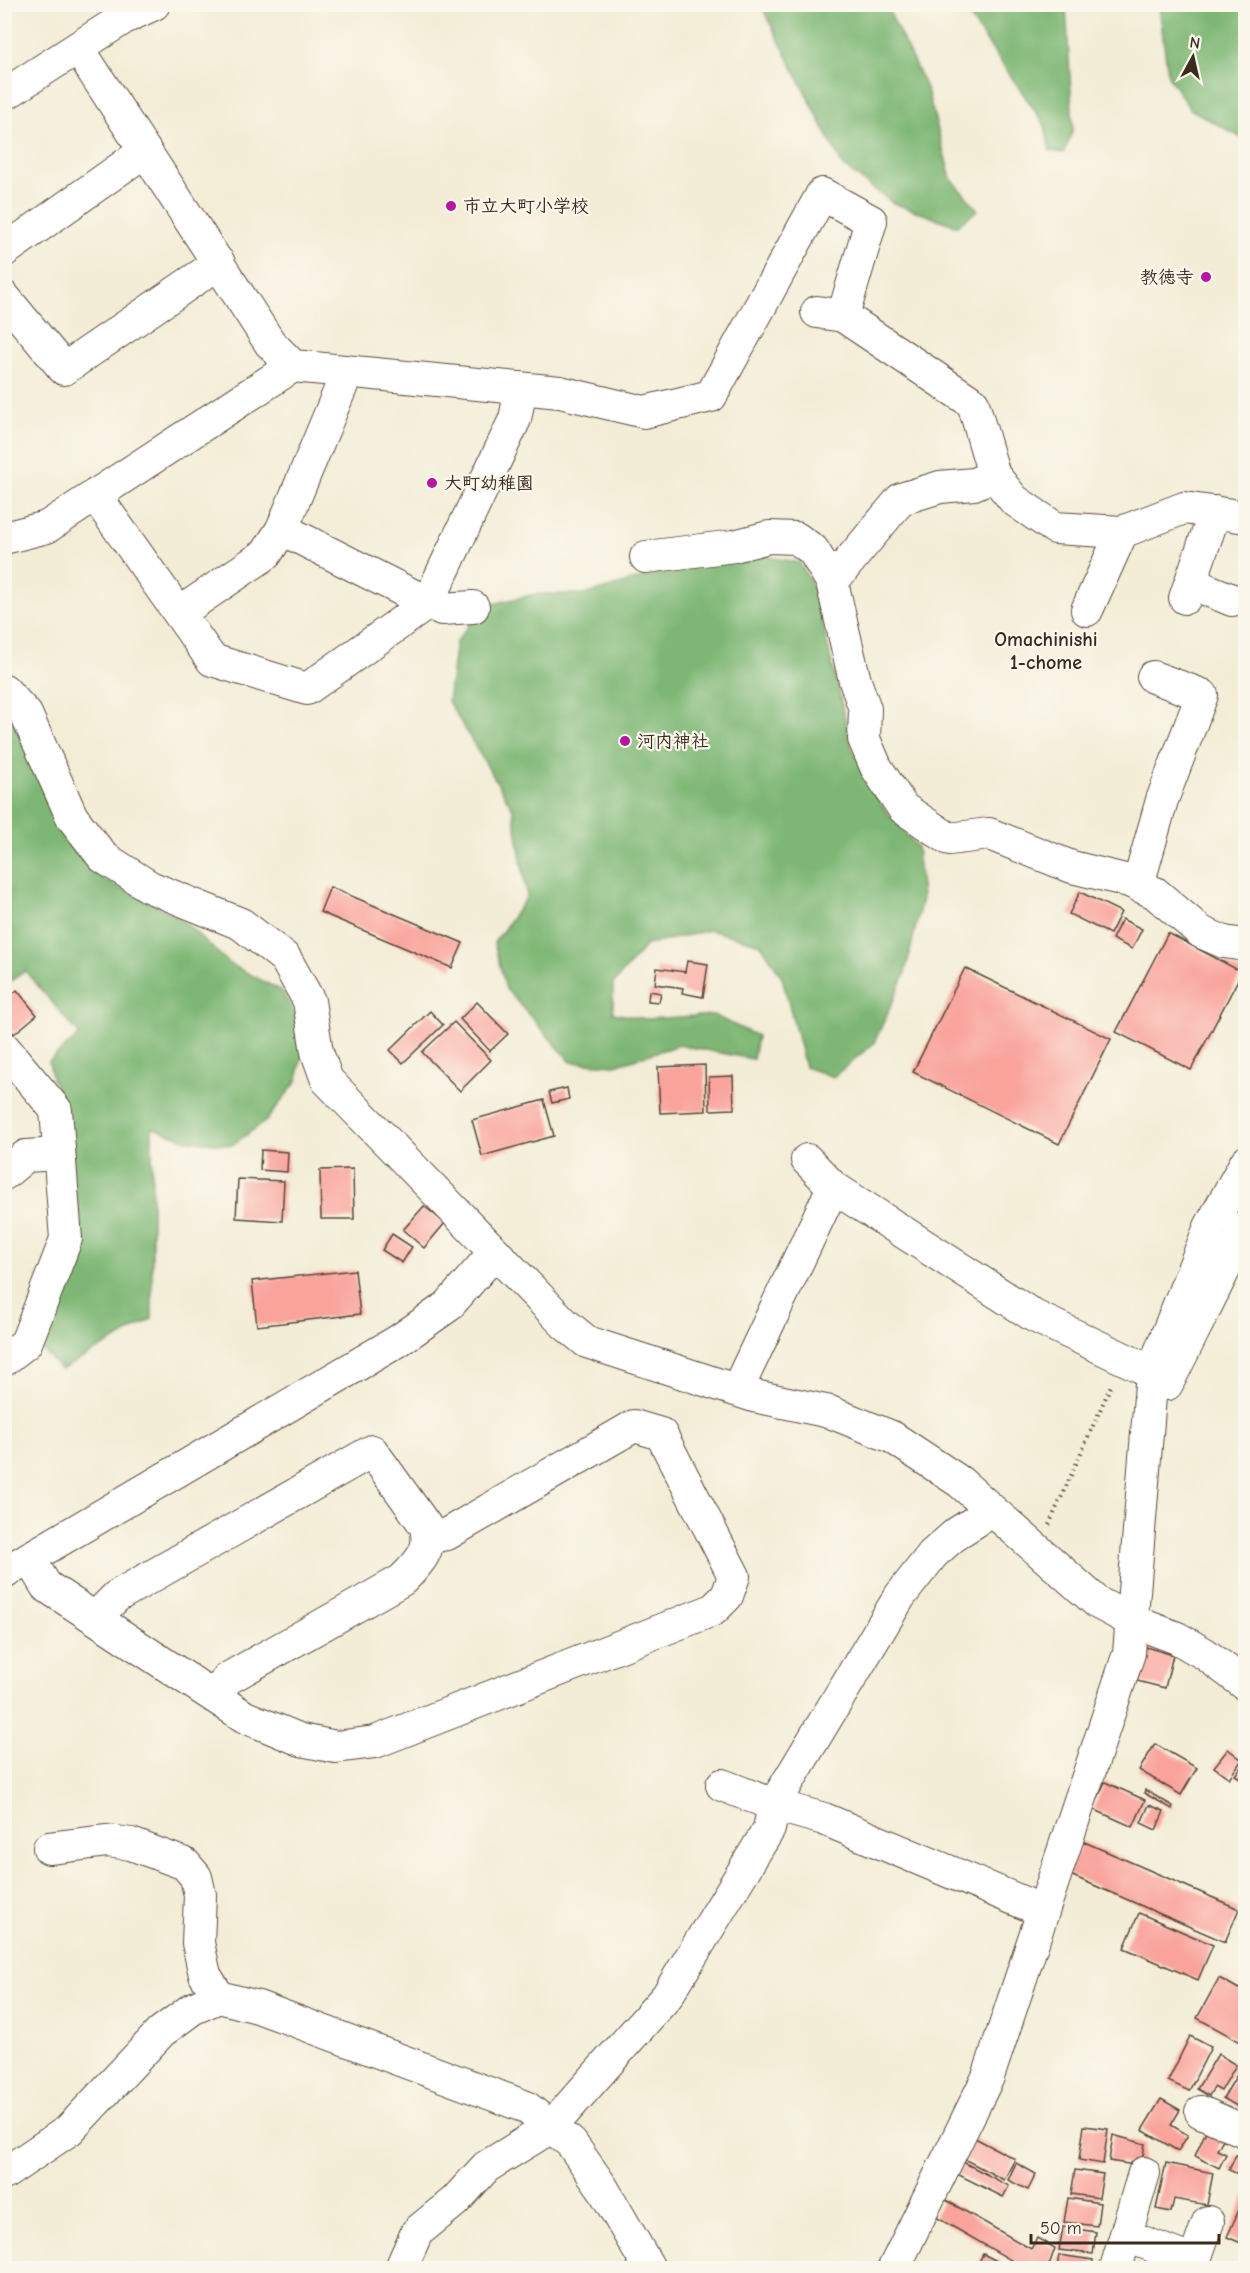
<svg xmlns="http://www.w3.org/2000/svg" width="1250" height="2273" font-family="'Comic Neue','Klee One',sans-serif">
<style>
.forest{fill:#7eb774;stroke:#5c7049;stroke-width:1.5}
.building{fill:#f9a39b}
.lines{fill:none;stroke-linecap:round;stroke-linejoin:round}
.minor-casing{stroke:#57473a;stroke-width:34}
.path{stroke:#57473a;stroke-width:4;stroke-dasharray:1.5 4.5;stroke-linecap:butt}
.minor{stroke:#fff;stroke-width:32}
.poi-dot{fill:#b5179e;stroke:#fbf7ec;stroke-width:2}
.labels{text-anchor:middle;stroke-width:4.5;stroke-linejoin:round;paint-order:stroke}
.poi-label{font-size:18px;font-weight:bold;fill:#3b2a1e;stroke:#fbf7ec;text-anchor:start}
.neighbourhood-label{font-size:20px;font-weight:bold;fill:#3b2a1e;stroke:#fbf7ec}
</style>
<rect width="100%" height="100%" fill="#fbf7ec"/>
<filter id="ink" filterUnits="userSpaceOnUse"><feTurbulence type="fractalNoise" baseFrequency=".0167" numOctaves="2"/><feDisplacementMap in="SourceGraphic" scale="12" xChannelSelector="R" yChannelSelector="G"/><feConvolveMatrix kernelMatrix="1 2 1 2 8 2 1 2 1" color-interpolation-filters="sRGB"/></filter>
<filter id="wash" filterUnits="userSpaceOnUse"><feTurbulence type="fractalNoise" baseFrequency=".008" numOctaves="4" result="noise"/><feDisplacementMap in="SourceGraphic" scale="24" xChannelSelector="R" yChannelSelector="G"/><feGaussianBlur stdDeviation="1.35" result="paint"/><feColorMatrix in="noise" values="0 0 0 0 0 0 0 0 0 0 0 0 0 0 0 0 0 1.4 0 .05"/><feComposite in="paint" operator="in"/></filter>
<g filter="url(#wash)">
<rect width="100%" height="100%" fill="#f3edd7"/>
<g class="forest">
<path d="M761,5H886L927,90L951,179L978,210L957,226L893,203L843,166Z"/>
<path d="M961,5H1066L1073,130L1064,153L1050,151L1045,125Z"/>
<path d="M1159,5H1245V140L1190,109L1168,76Z"/>
<path d="M765,556L800,563L814,588L852,748L882,806L917,847L922,898L905,974L874,1043L833,1077L805,1067L782,977L761,944L710,930L646,945L613,984V1013L646,1019L713,1015L757,1036L753,1059L679,1045L615,1065L571,1062L506,989L494,943L527,897L513,809L448,701L456,642L484,606L536,594H587L669,570Z"/>
<path d="M4,708L35,758L79,851L106,881L179,917L230,964L282,991L306,1034L297,1081L266,1121L232,1145L187,1140L152,1127V1319L61,1370L31,1337L68,1242L66,1107L52,1079L49,1061L80,1035L25,971L5,985Z"/>
</g>
<g id="blocks">
<g class="building">
<path d="M330,887L463,943L452,968L320,912Z"/>
<path d="M1080,892L1121,912L1110,934L1069,914Z"/>
<path d="M1122,919L1142,929L1132,949L1112,939Z"/>
<path d="M1168,933L1242,972L1191,1070L1116,1032Z"/>
<path d="M687,961L708,964L703,997L682,993L683,988L655,984L657,968L685,972Z"/>
<path d="M965,968L1111,1039L1059,1144L913,1072Z"/>
<path d="M17,990L37,1015L14,1034L5,1023V1001Z"/>
<path d="M649,991L661,993L659,1002L648,1001Z"/>
<path d="M477,1002L508,1034L490,1051L460,1019Z"/>
<path d="M430,1011L443,1025L403,1063L390,1050Z"/>
<path d="M454,1022L491,1060L460,1091L422,1052Z"/>
<path d="M705,1065L706,1111L660,1113L658,1067Z"/>
<path d="M733,1076L734,1109L710,1110L709,1077Z"/>
<path d="M567,1088L569,1099L552,1103L549,1092Z"/>
<path d="M544,1100L554,1136L482,1156L472,1120Z"/>
<path d="M261,1150L288,1152L287,1172L260,1170Z"/>
<path d="M353,1169L354,1219H321L320,1170Z"/>
<path d="M238,1179L284,1181L282,1221L236,1218Z"/>
<path d="M424,1206L445,1223L424,1248L403,1230Z"/>
<path d="M392,1234L412,1247L402,1263L382,1250Z"/>
<path d="M355,1270L360,1314L257,1326L252,1281Z"/>
<path d="M1146,1647L1173,1655L1165,1688L1137,1681Z"/>
<path d="M1155,1744L1197,1768L1181,1795L1139,1770Z"/>
<path d="M1228,1749L1242,1760L1229,1778L1214,1767Z"/>
<path d="M1246,1760V1782L1235,1775Z"/>
<path d="M1105,1782L1145,1800L1133,1827L1093,1809Z"/>
<path d="M1145,1790L1173,1806L1172,1809L1144,1793Z"/>
<path d="M1149,1805L1164,1811L1156,1830L1141,1823Z"/>
<path d="M1082,1841L1239,1909L1225,1942L1068,1874Z"/>
<path d="M1139,1913L1213,1945L1198,1980L1124,1948Z"/>
<path d="M1219,1978L1246,1993V2045L1197,2018Z"/>
<path d="M1190,2036L1211,2047L1189,2091L1168,2081Z"/>
<path d="M1218,2054L1236,2065L1221,2091L1214,2087L1209,2096L1197,2089Z"/>
<path d="M1243,2065L1246,2066V2100L1240,2108L1223,2098Z"/>
<path d="M1161,2099L1180,2110L1171,2125L1188,2135L1178,2151L1142,2130Z"/>
<path d="M1084,2126L1108,2129L1103,2164L1079,2160Z"/>
<path d="M1206,2131L1223,2139L1217,2150L1226,2154L1219,2168L1195,2156Z"/>
<path d="M1113,2135L1145,2144L1141,2166L1109,2161Z"/>
<path d="M975,2138L1015,2159L1004,2180L964,2159Z"/>
<path d="M1236,2155L1246,2160V2172L1242,2170L1240,2175L1229,2170Z"/>
<path d="M963,2162L1009,2186L1003,2197L957,2174Z"/>
<path d="M1016,2163L1036,2174L1028,2190L1008,2180Z"/>
<path d="M1166,2163L1213,2173L1207,2205L1174,2199L1171,2212L1156,2209Z"/>
<path d="M1075,2170L1103,2174L1099,2198L1071,2194Z"/>
<path d="M1246,2194V2245L1227,2237Z"/>
<path d="M1068,2198L1100,2203L1097,2226L1064,2222Z"/>
<path d="M944,2199L1031,2249L1037,2238L1055,2248L1048,2268H1025L934,2216Z"/>
<path d="M1063,2227L1096,2232L1093,2254L1059,2250Z"/>
<path d="M983,2254L1007,2266L1005,2268H976Z"/>
<path d="M1059,2255L1093,2260L1092,2268H1057Z"/>
</g>
</g>
</g>
<g filter="url(#ink)">
<use href="#blocks" fill-opacity="0" stroke="#57473a" stroke-width="1.5"/>
<g class="lines">
<defs>
<g id="minor">
<path d="M78,48L270,343L293,366L560,392L644,412L711,396L822,194L871,221L843,316"/>
<path d="M4,95L124,18L154,4"/>
<path d="M4,251L145,151"/>
<path d="M4,297L64,369L219,263"/>
<path d="M817,312L843,316L973,403L994,475L1014,500L1055,528L1122,532L1184,508L1246,517"/>
<path d="M95,495L212,660L307,689L428,603L515,419L521,388"/>
<path d="M282,529L428,603L442,609L473,607"/>
<path d="M4,538L47,527L293,366"/>
<path d="M646,557L734,546L769,537L796,538L813,550L832,582L855,681L865,709L864,739L876,767L903,808L949,839L989,834L1072,867L1129,881L1155,893L1201,932L1224,942L1246,945"/>
<path d="M832,582L901,499L940,487L974,484L994,475"/>
<path d="M1191,583L1232,600"/>
<path d="M1185,598L1215,512"/>
<path d="M1087,610L1122,532"/>
<path d="M179,613L266,554L282,529L342,385L344,371"/>
<path d="M4,690L26,714L72,817L103,857L150,887L241,924L285,958L309,1001L317,1052L327,1080L565,1324L587,1342L754,1396L830,1412L892,1437L960,1482L1098,1603L1132,1621L1177,1638L1205,1654L1246,1685"/>
<path d="M1138,885L1162,800L1202,695L1153,677"/>
<path d="M4,1048L56,1110L66,1239L26,1343L4,1360"/>
<path d="M807,1160L833,1187L1034,1316L1152,1372"/>
<path d="M4,1174L26,1156L58,1154"/>
<path d="M1167,1384L1246,1226"/>
<path d="M737,1390L833,1187"/>
<path d="M29,1558L46,1586L245,1717L301,1740L336,1747L375,1742L713,1610L727,1596L734,1576L661,1434L634,1426L447,1534L430,1537"/>
<path d="M4,1573L398,1341L448,1306L495,1252"/>
<path d="M95,1618L117,1596L372,1451L425,1525C434,1549 418,1564 402,1580L227,1679L215,1697"/>
<path d="M722,1785L774,1805L824,1819L1043,1911"/>
<path d="M49,1848L107,1841L131,1844L185,1864L196,1877L200,1895L198,1943L205,1975L219,1997"/>
<path d="M1201,2112L1246,2132"/>
<path d="M4,2174L69,2130L161,2032L192,2009L219,1997L258,2007L526,2107L571,2143L602,2187L649,2268"/>
<path d="M1127,2236L1194,2262"/>
<path d="M401,2268L417,2232L455,2201L486,2167L551,2127L667,1996L769,1829L774,1805L900,1596L933,1554L957,1533L992,1511"/>
<path d="M894,2268L988,2077L1129,1653L1152,1372L1210,1227L1246,1162"/>
<path d="M1116,2268L1144,2173"/>
<path d="M1192,2268L1208,2222"/>
</g>
</defs>
<use href="#minor" class="minor-casing"/>
<path class="path" d="M1049,1525L1112,1383"/>
<use href="#minor" class="minor"/>
</g>
</g>
<g class="poi-dot">
<circle cx="451" cy="206" r="6"/>
<circle cx="1206" cy="277" r="6"/>
<circle cx="432" cy="483" r="6"/>
<circle cx="625" cy="741" r="6"/>
</g>
<g class="labels">
<g class="poi-label">
<text x="463" y="212">市立大町小学校</text>
<text x="1194" y="283" text-anchor="end">教徳寺</text>
<text x="444" y="489">大町幼稚園</text>
<text x="637" y="747">河内神社</text>
</g>
<g class="neighbourhood-label">
<text x="1046" y="646">Omachinishi<tspan x="1046" dy="23">1-chome</tspan></text>
</g>
</g>
<rect width="1250" height="2273" fill="none" stroke="#fbf7ec" stroke-width="24"/>
<g transform="translate(1193 57) rotate(8)" stroke="#fbf7ec" stroke-width="4.5" paint-order="stroke">
<path d="M0-4.5L10 22L0 15L-10 22Z" fill="#3b2a1e"/>
<text y="-9" font-size="16" font-weight="bold" text-anchor="middle" fill="#3b2a1e">N</text>
</g>
<path d="M1031 2234v9h188v-9" fill="none" stroke="#3b2a1e" stroke-width="3"/>
<text x="1040" y="2234" font-size="18" fill="#3b2a1e" stroke="#fbf7ec" stroke-width="4.5" paint-order="stroke">50 m</text>
</svg>
